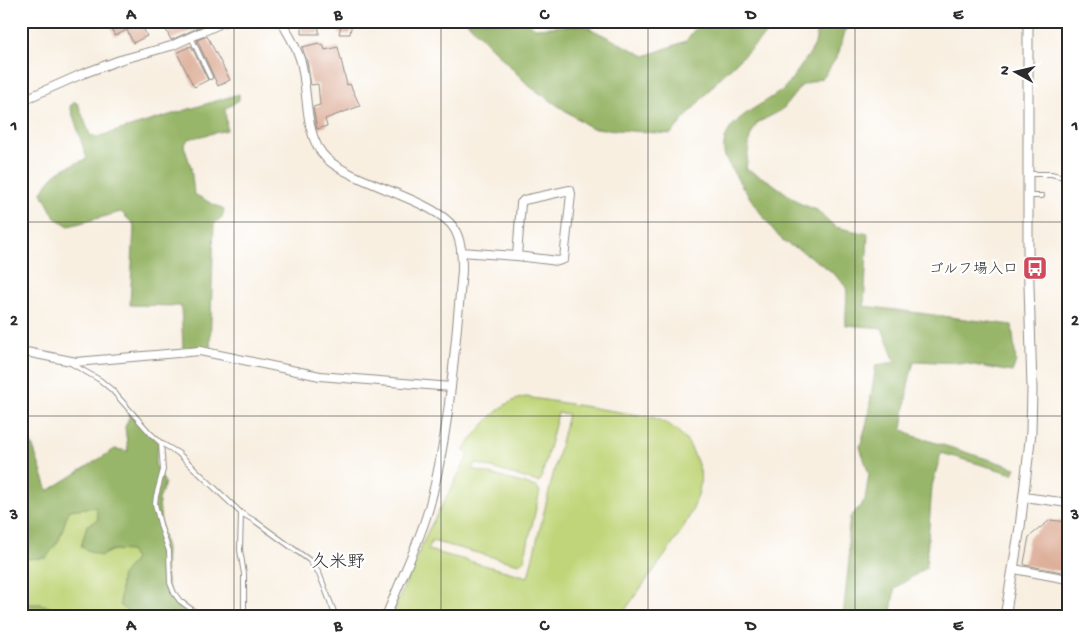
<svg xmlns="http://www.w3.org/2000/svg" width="1089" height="638" font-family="'Gochi Hand','Klee One',sans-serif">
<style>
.green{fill:#c0d579;stroke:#768052;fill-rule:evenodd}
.forest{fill:#98b669;stroke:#62704a}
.building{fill:#deb09b}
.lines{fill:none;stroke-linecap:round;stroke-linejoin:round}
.service-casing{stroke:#928d86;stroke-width:6}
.minor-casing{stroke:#928d86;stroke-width:10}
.tertiary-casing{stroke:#928d86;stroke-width:11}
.service{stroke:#fff;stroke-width:4}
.minor{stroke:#fff;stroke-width:8}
.tertiary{stroke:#fff;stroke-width:9}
.grid{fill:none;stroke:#2b2b2b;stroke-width:1;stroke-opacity:0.55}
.labels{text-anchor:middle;stroke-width:4.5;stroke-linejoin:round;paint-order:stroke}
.poi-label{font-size:15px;fill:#2b2b2b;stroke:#fff;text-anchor:end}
.quarter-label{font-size:18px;fill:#2b2b2b;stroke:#fff}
.neatline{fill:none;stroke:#2b2b2b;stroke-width:2}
.grid-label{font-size:16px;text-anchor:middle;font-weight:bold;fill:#2b2b2b}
</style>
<rect width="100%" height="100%" fill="#fff"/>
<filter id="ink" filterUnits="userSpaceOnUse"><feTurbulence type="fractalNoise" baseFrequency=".02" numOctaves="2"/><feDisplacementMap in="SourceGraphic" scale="10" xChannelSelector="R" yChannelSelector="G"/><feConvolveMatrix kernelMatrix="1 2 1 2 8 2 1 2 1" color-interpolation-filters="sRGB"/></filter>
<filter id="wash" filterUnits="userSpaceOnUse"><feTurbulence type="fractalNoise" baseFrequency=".0096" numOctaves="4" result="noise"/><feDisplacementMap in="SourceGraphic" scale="20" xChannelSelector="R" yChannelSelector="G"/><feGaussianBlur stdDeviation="1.12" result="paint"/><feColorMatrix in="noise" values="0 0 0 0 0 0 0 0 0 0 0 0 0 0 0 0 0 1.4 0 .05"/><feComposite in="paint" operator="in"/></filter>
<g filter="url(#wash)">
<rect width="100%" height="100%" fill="#f8efe1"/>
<g class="green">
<path d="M526,397L651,417C669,422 680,431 690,446C694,454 698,463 700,471C707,515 642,580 621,617H391L428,531L469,455L463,450C480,430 498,401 526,397ZM558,413L568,414L528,577L428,550L432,541L519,564L524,560L540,491L536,487L472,469L475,463L538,482L541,480Z"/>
<path d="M48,491L147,508L175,617H21V517Z"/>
</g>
<g class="forest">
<path d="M466,21H526L535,28L583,25L645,56L686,41L701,21H768L764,36L718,80L671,134L591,128L529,86Z"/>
<path d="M817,21H847V25L838,55L824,77L801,86L782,110L757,123L750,137L746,169L769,181L801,204L817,210L835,227L868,234L864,306L1012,325L1016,362L1012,372L963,363L914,361L908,385L902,429L914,436L1016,468L1013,474L941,453L932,486L926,568L895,588L890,617H843L849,560L848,535L850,518L865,500L869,474L860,447L867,422L876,365L895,362L882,328L846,325C845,317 848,291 846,288C840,275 812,258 800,250C794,247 788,245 783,241C772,231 726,166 724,153C720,119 762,107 782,90C787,87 813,50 815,44C817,37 816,28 817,21Z"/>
<path d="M239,94V100L225,109L227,130L188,139L184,146L191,167L194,194L224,210L223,216L214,224L210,350L200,347L183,348L181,306L130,305L134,225L121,212L69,226L55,218L42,193C53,170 65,168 87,159L70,106L75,102L78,104L90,135L97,137Z"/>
<path d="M130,415L159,442L155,464L165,483L159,500L161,527L166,549L165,570L168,585L175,605L191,617H134L120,605L121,577L135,559L130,551L113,550L100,556L81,547L87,525L98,520L96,507L69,510L59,540L46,558L21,559V425L33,447L48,491L115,449L128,451L125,427Z"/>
<path d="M25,604H41L60,611L62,617H21Z"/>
</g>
<g id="blocks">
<g class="building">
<path d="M108,21H125L126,24L131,21H140L147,36L133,43L127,30L115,36Z"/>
<path d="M169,21H200L202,26L171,40L163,24Z"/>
<path d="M342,21H352L350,34H339Z"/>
<rect x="302" y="25" width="17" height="9"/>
<path d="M207,36L230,80L218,86L197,40Z"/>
<path d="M319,43V45L323,44L325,50L338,47L347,85L350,84L360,106L325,119L327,126L317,129L313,107L320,105L318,84L311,85L307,61L302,47Z"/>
<path d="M191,46L208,80L194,87L177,53Z"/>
<path d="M1050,520L1068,522V573L1025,565L1024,563L1029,537Z"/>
</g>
</g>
</g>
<g filter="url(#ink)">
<use href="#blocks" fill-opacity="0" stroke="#928d86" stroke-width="1"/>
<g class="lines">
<defs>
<g id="service">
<path d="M191,37L210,77"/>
<path d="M1029,174H1051L1068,178"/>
<path d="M1029,196H1042"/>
<path d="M72,364L100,380L112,390L150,433L161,443L178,453L241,513L255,521L309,560L319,573L336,617"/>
<path d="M161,443L163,470L156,496L155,504L161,528L169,551L170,583L174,593L180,601L202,617"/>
<path d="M241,513L240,550L244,574V617"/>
</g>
<g id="minor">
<path d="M281,21C289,35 297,47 301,62C309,92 303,137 327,159C354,184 440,201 455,230C462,243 462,257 462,271C455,347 450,430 430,504C420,543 400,579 386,617"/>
<path d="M21,101L82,74L120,60L171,46L226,21"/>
<path d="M461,252L517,256L558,261L564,259L571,194L570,190L524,200L521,203L517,256"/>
<path d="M21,351L76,362L200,351L320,376L451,387"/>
<path d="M1024,497L1068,503"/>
<path d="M1014,569L1068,579"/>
</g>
<path id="tertiary" d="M1005,617L1020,527L1031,432L1032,389L1028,250V21"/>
</defs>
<use href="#service" class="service-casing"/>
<use href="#minor" class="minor-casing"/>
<use href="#tertiary" class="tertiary-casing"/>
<use href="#service" class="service"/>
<use href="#minor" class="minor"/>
<use href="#tertiary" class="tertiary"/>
</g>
</g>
<path class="grid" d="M234,21V617M441,21V617M648,21V617M855,21V617M21,222H1068M21,416H1068"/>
<defs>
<symbol id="bus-square" viewBox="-11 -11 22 22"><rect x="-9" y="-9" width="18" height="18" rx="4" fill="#d1495b" stroke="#fff"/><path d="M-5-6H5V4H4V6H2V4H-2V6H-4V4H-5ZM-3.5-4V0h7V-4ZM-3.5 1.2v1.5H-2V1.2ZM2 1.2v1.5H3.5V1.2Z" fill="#fff"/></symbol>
</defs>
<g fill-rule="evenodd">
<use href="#bus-square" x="1021" y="254" width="28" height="28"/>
</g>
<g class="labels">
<g class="poi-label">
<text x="1018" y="273">ゴルフ場入口</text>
</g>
<g class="quarter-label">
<text x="338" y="567">久米野</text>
</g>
</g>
<rect width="1089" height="638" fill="none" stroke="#fff" stroke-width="55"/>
<g transform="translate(1016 72) rotate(278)" stroke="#ffffff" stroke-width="4" paint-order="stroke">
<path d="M0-4L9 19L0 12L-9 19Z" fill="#2b2b2b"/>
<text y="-8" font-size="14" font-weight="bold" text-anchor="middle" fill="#2b2b2b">N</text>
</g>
<rect x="28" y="28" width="1034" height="582" class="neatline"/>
<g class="grid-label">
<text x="131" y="19">A</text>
<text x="338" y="19">B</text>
<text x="544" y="19">C</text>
<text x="751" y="19">D</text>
<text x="958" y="19">E</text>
<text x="14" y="130">1</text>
<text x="1075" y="130">1</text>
<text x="14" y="325">2</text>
<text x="1075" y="325">2</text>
<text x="14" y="519">3</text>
<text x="1075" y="519">3</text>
<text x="131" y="630">A</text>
<text x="338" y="630">B</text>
<text x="544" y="630">C</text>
<text x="751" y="630">D</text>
<text x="958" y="630">E</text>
</g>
</svg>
